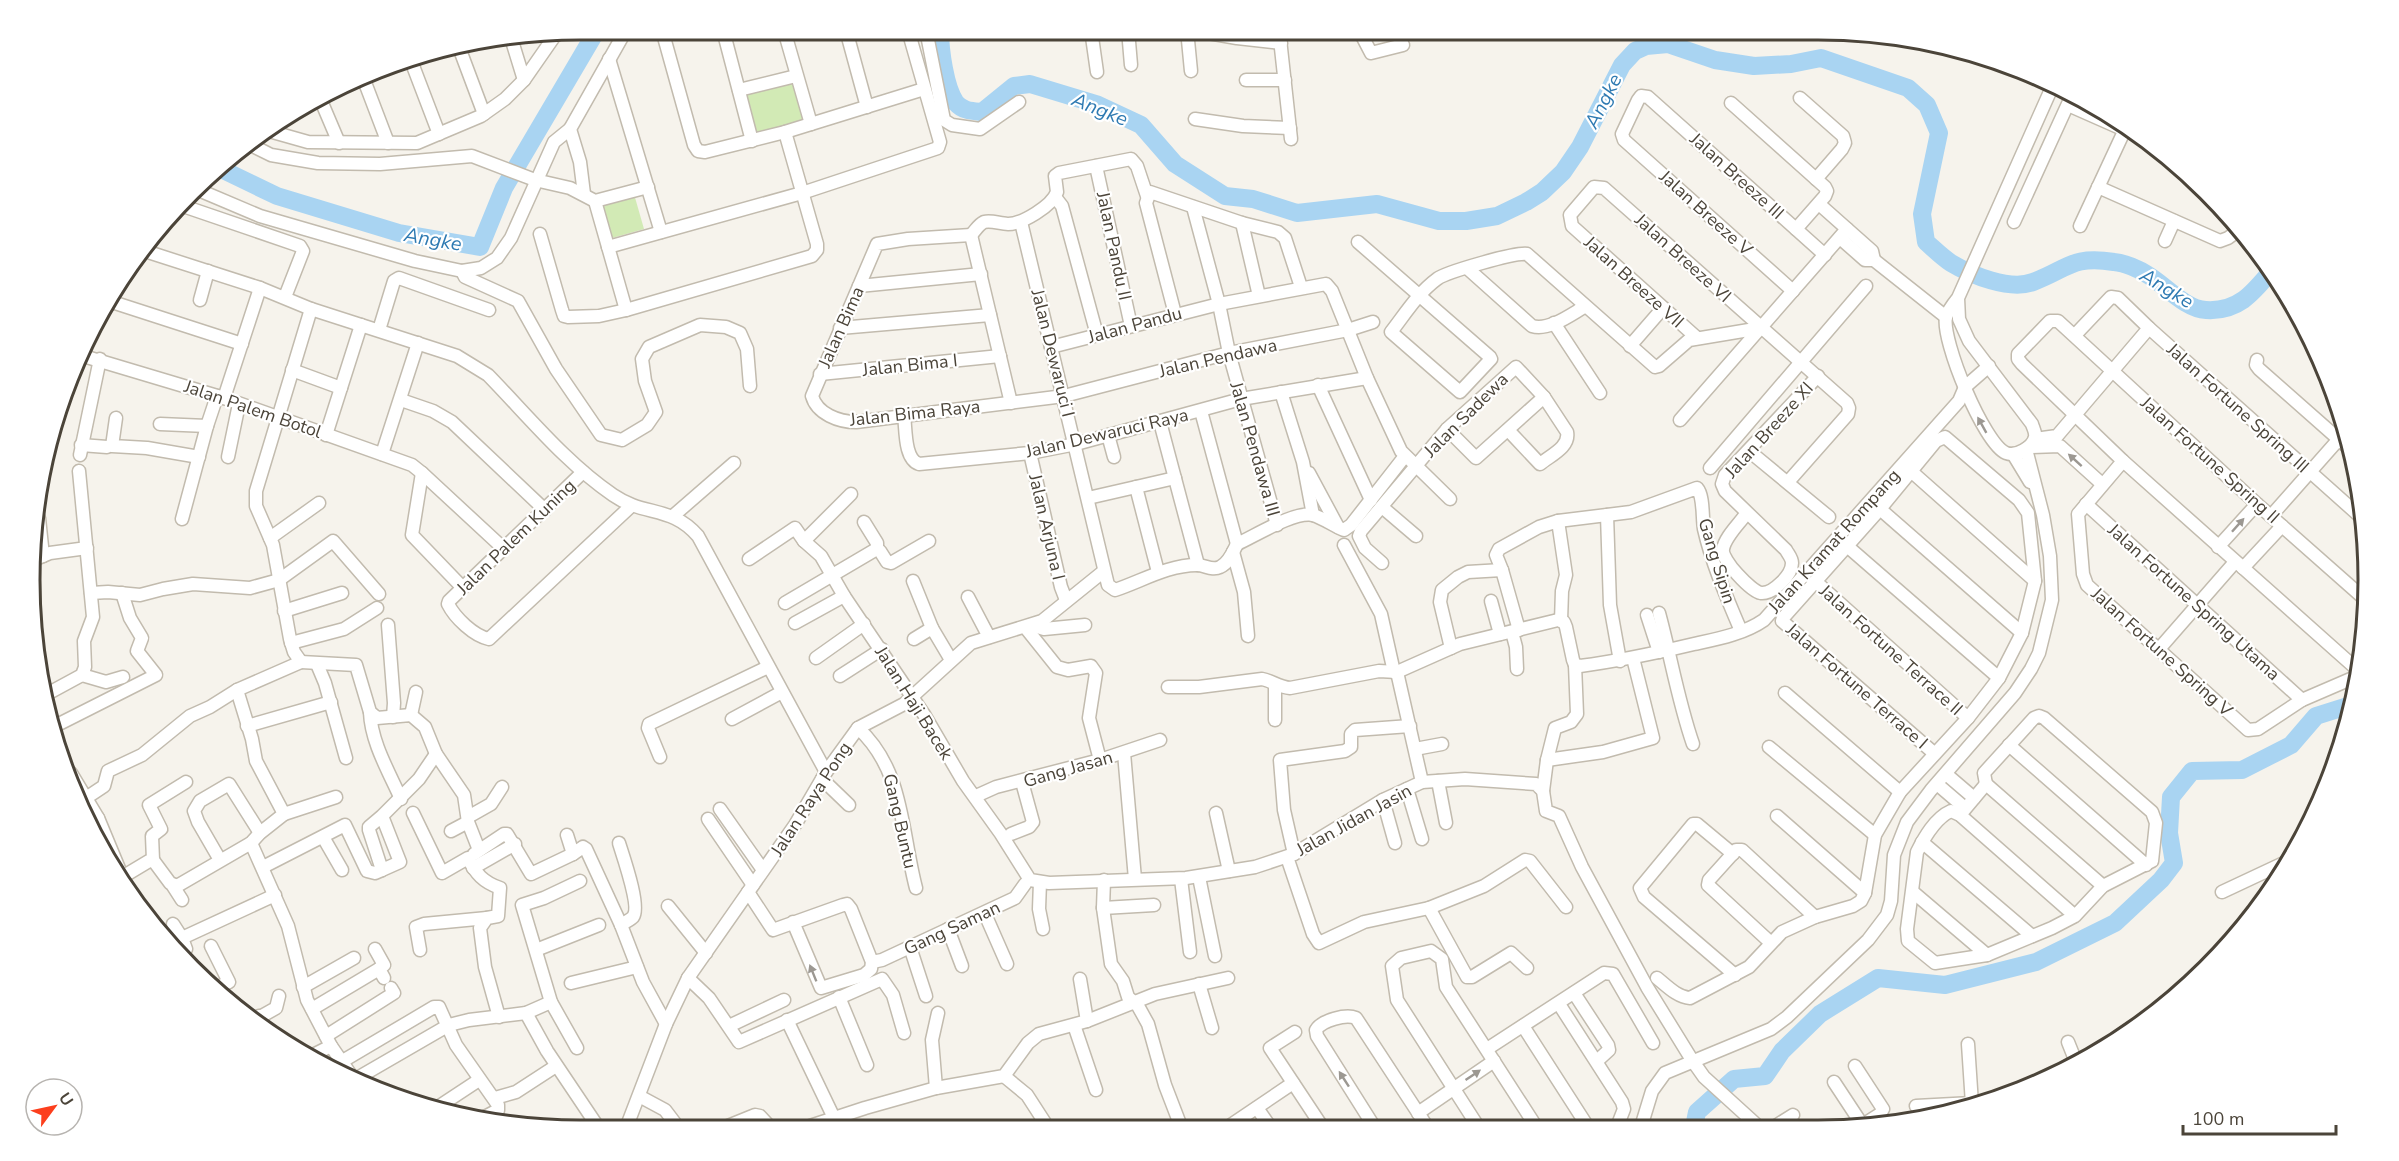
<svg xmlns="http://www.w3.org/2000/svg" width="2399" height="1161" font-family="'Nunito Sans',sans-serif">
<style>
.green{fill:#d2eab5}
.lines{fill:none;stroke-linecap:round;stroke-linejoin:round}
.river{stroke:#a9d4f2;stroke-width:18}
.minor-casing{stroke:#c2bbae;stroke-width:15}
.minor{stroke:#fff;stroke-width:12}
.oneway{fill:#9c9892}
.labels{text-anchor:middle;stroke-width:4.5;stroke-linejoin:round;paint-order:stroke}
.street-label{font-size:18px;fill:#4b4439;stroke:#fff}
.water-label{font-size:20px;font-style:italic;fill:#2e7ab2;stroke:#fff}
.rim{fill:none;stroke:#4b4439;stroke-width:3}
</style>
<rect width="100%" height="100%" fill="#f6f3ec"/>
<g class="green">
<path d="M794,79L806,121L753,137L743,93Z"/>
<path d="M634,194L644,229L612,238L602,203Z"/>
</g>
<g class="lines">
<g class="river">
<path d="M940,30C940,49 945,88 956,103C963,111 972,111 982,112L1014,86L1030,84L1096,104L1141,125L1175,164L1225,196L1253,199L1297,213L1377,204L1439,221H1466L1497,216L1526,202L1542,192L1563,172L1580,147L1622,65L1635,51L1646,46L1668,44L1715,60L1754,66L1791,64L1821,58L1908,88L1927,105L1939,133L1922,214L1926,242C1934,249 1942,257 1951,263C1971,275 2010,291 2033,282C2068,269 2072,255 2114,262C2125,263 2139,269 2148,275C2165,285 2185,309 2206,310C2238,312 2253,293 2272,270"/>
<path d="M221,169L277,196L399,233L480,247L504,188L597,30"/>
<path d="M1694,1127L1697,1112L1734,1079L1765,1076L1782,1051L1820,1014L1878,978L1945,985L2036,962L2115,923L2161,880L2174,863L2169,833L2171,797L2192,771L2242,770L2291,745L2316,716L2354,704"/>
</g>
<defs>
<g id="minor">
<path d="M662,30L694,145L698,151L705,152L785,132L924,89"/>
<path d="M723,30L752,141"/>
<path d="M784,30L811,124"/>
<path d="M846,30L867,107"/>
<path d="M926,30L944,120L952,125L980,129L1019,102"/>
<path d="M1091,30L1097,72"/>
<path d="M1128,30L1131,65"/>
<path d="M1187,30L1191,71"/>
<path d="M1191,30L1237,38L1281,43"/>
<path d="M1279,30L1291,139"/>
<path d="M1359,30L1371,53L1403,45"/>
<path d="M512,41L524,80"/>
<path d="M460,50L484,114"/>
<path d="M410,58L439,134"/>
<path d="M609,59L661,232"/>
<path d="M364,80L388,143"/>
<path d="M1246,80H1285"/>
<path d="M739,90L796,76"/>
<path d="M1800,98L1843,136L1845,143L1842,149L1816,179"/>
<path d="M322,103L339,143"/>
<path d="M1731,103L1825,187L1827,191L1825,196L1796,229"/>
<path d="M2068,105L2145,139"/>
<path d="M1195,119L1243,126L1290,128"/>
<path d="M269,131L308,142L417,143L481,116L505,99L524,80L556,34"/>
<path d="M247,143L271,155L318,163L380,164L472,156L535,180L570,188L595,201L648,187"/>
<path d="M1096,166L1131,326"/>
<path d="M2098,187L2220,241L2228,238L2239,230"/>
<path d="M201,191L260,216L415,261L462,271L481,268L497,258L511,238L554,142L570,129"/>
<path d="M584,194L580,162L570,129L626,30"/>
<path d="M1055,197L1062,206L1097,335"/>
<path d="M595,201L626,310"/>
<path d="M1819,204L1872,251L1874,260"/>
<path d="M186,207L300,246L303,251L285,297"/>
<path d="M1193,207L1219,304L1229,353L1277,525"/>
<path d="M1021,222L1108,585L1115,590C1142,581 1168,565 1197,565C1205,565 1212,571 1220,567C1229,563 1233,552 1237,544"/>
<path d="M2014,222L2072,95"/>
<path d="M1242,223L1259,296"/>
<path d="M2080,226L2127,125"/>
<path d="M540,234L562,310L564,316L568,317L599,316L626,310L812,256L817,250V244L785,132"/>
<path d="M971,235L908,239L877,244L812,396C817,414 839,422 856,422L1064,396L1229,353L1348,330L1373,322"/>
<path d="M971,235C976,230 978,225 984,222C992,220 1000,224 1008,224C1022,224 1052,206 1057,192L1055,176L1059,173L1131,159L1137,166L1147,196"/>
<path d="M971,235L1011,403"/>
<path d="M1840,238L1865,260H1874L1946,317"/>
<path d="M2165,241L2174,221"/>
<path d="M1358,242L1490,357L1491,359L1460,392L1391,332C1405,314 1418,293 1437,279C1446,272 1516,252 1527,254L1655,367L1659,366L1689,340L1761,328"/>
<path d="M608,247L802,193L938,148L940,142L908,30"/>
<path d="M145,251L260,288L311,309L457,356L488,375C528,416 566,463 613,495C645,517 671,505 698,536L826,772"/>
<path d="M1467,268L1532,326C1549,331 1570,315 1584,307"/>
<path d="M462,271L465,277L518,301L556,369L601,435L622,440L647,425L656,412L645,381L642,359L649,347L700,325L726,327L740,333L747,349L750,386"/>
<path d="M859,286L981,274"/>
<path d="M1793,291L1624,140L1622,134L1638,100L1641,96L1648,97L1825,255"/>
<path d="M1958,298L1959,319L1969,341L2032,424C2033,428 2036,432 2035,437C2033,447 2016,457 2006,453C1984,444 1941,340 1946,317C1948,311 1954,303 1958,298L2053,85"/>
<path d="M200,300L208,271"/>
<path d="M109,301L242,344"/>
<path d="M1175,314L1146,203L1150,192L1242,223L1278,232L1285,238L1301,287"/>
<path d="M1554,323L1600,393"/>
<path d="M840,328L990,315"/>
<path d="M379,330L394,281L399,278L489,310"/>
<path d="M2075,335L2111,297L2118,298L2149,328L2363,519"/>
<path d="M1696,337L1572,226L1570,215L1594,187L1604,188L1847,403L1849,408L1848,414L1788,482"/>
<path d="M1630,346L1663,308"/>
<path d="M1051,347L1219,304L1326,284L1332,291L1367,378L1401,451L1450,499"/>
<path d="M80,355L224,398L412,465L422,473L503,548"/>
<path d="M2257,360L2256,365L2259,369L2352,451"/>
<path d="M292,370L341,388"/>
<path d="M820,374L1000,356"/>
<path d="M1318,385L1371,500"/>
<path d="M1281,392L1303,462L1313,515"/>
<path d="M224,398L260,288"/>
<path d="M401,400L433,411L452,422L545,510"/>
<path d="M1201,411L1237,544"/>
<path d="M904,415C906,429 904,459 919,464L1030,453L1076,444L1241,399L1367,378"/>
<path d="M116,418L112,446L147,448L199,457"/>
<path d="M1680,420L1847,229"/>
<path d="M1160,422L1198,565"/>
<path d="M160,424L207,426L217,396"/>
<path d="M1447,429L1476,458L1544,397"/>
<path d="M326,435L361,325"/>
<path d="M1108,435L1114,457"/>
<path d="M2035,439L2057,436L2149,328"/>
<path d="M81,445L107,447"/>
<path d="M2031,447L2060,446L2102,484"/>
<path d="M1749,451L1829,517"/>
<path d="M1030,453L1061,587L1066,600"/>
<path d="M382,454L418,343"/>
<path d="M2013,454L2030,482"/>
<path d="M80,455L100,359"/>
<path d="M228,457L239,404"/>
<path d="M2123,461L2078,514L2083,574L2087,585L2248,730L2258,729L2302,700L2360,675"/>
<path d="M1710,468L1866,286"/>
<path d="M583,472L449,601L448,604C455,618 474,636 489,639L631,506"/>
<path d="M1912,472L2035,581"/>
<path d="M422,473L412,535L462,587"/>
<path d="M1309,473L1338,527"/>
<path d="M1088,498L1136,487"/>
<path d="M2086,504L2302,700"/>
<path d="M1382,507L1416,536"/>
<path d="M1880,509L2022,633"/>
<path d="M1746,514C1739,524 1725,537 1723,549C1721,560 1751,591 1761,593C1773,594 1792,575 1792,563C1792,558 1788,554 1786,550L1725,491L1722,484L1725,475L1818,376"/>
<path d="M1607,515L1610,605L1620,661"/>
<path d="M673,516L734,463"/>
<path d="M2271,516L2339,439"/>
<path d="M39,518L43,556"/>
<path d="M182,519L207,426"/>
<path d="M1558,521L1566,575L1562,591L1561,621"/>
<path d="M864,522L877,543V549"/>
<path d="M270,538L319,503"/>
<path d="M804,541L851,494"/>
<path d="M1237,544C1255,536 1294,511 1313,515C1323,518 1334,526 1344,530L1351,525L1405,456"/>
<path d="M1344,545L1381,614L1394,672"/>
<path d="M1847,546L1999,678"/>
<path d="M2218,547L2257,504"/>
<path d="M1233,552L1244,592L1248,636"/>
<path d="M38,558L50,553L87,548"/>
<path d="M749,559L795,528L804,541L821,556L844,596L925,716L963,781L1001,834L1030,880L1049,883L1186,878L1255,867L1294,854L1383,800L1422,782L1465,779L1536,784L1543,791L1546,811L1559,816L1582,867L1647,987L1692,1060L1704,1077L1759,1127"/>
<path d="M1382,563L1365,548L1359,536L1361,531L1447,429L1516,367L1544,397L1567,432C1570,447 1551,455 1540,464L1508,430"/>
<path d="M2243,568L2282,526"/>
<path d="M1158,572L1136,487L1175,478"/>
<path d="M913,581L932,628L951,660"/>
<path d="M1815,581L1968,718"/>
<path d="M91,593L108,592L140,595L163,589L193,584L250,588L279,580L333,541L379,594"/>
<path d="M968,597L989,637"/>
<path d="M1491,601L1500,634"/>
<path d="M785,603L875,550L880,551L887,562L891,563L929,541"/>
<path d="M284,611L342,593"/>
<path d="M1659,613C1671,657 1678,701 1693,744"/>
<path d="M1647,615L1659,652"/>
<path d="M795,623L844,596"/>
<path d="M388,625L394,703L393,717"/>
<path d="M1031,625L1044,629L1085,625"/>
<path d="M1025,627L1057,667L1068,670L1091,666L1096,673L1089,718L1100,760"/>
<path d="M1519,630L1502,570L1496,555L1499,549L1539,527L1558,521L1631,512L1697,488C1704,496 1702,517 1704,529C1712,564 1727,598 1741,631"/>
<path d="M1512,632L1516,647L1517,669"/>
<path d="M914,639L932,628"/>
<path d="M291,643L344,629L377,608"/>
<path d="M1451,648L1440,602L1442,590L1458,577L1468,572L1502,570"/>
<path d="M2159,649L2235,562"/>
<path d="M816,658L864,624"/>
<path d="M301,662L356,665L370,712L377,718L411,715L425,727L436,754L464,795L468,822L479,850"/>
<path d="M317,664L325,683L346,758"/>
<path d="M1397,672L1422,782"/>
<path d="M2360,672L2123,461L2022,364L2018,359V354L2050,321H2058L2257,504L2367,601"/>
<path d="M82,675L106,682L123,677"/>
<path d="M840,676L882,649"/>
<path d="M1168,687H1199L1262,679C1272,681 1279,687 1290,688L1379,671L1397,672L1460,644L1558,620L1564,622L1566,627L1573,660L1575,665L1580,666C1618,661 1656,653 1694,644C1717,639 1744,634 1764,620L1959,401L1965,387L1989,366"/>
<path d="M1785,693L1900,792"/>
<path d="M47,694L82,675L85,667L84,641L93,617L79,471"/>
<path d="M370,712C371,742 389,772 401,799"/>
<path d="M411,715L416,692"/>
<path d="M732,719L782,692"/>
<path d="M1275,720V686"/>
<path d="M57,725L156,675L137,651L142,638L130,618L122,593"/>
<path d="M247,726L331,702"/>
<path d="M858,728C904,770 901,831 916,888"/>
<path d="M2009,745L2146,865"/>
<path d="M1769,747L1875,835"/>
<path d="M1415,749L1442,744"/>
<path d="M1124,753L1135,879"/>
<path d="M660,757L648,728L649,724L768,667"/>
<path d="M1547,760L1603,752L1653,738L1633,658"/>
<path d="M71,773L98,818L120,871"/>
<path d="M1946,774L1974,798"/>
<path d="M822,779L849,805"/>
<path d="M1438,781L1446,823"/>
<path d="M1937,784L1965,808"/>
<path d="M1986,784L1984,773L2034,718L2039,716L2044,718L2152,812L2156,823L2152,861L2103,886L2075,916L2052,928L1987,955L1935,963L1908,941L1907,929L1917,852C1924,838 1935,818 1951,811L1960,815L2075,916"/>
<path d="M1986,784L2103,886"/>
<path d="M1407,789L1422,839"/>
<path d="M1543,791L1547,760L1555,728L1571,722L1577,714L1575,665"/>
<path d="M976,796L996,787L1100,760L1160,740"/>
<path d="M86,798L104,786L108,771L142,755L190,716L210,707L237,690"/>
<path d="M1383,800L1395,843"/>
<path d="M720,809L763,870"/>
<path d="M413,813L442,873L468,858C476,874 483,882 500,888L498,916L487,918L480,928L485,967L499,1017"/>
<path d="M1216,813L1229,871"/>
<path d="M284,814L336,797"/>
<path d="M1960,815L1986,784"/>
<path d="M382,816L369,827V830L382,870L400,862L382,816L419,779L436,754"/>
<path d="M1777,816L1865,893"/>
<path d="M468,817L491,804L502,787"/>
<path d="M708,819L753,885"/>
<path d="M87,823L98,818"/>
<path d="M451,831L468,822"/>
<path d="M1011,834L1029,827L1033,822L1022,782"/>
<path d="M567,835L573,854L583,847L586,849L621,925L643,982L666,1024"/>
<path d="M323,837L342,870"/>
<path d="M1922,842L2032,936"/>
<path d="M251,843L288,926L307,1000L331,1046L355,1081"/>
<path d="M619,843C623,856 641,907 633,917C630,920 625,922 621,925"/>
<path d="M474,854L504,834H507L531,874L573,854"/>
<path d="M1294,854L1284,810L1280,760L1345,751L1351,747V734L1355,730L1410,726"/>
<path d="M1733,854L1697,824H1693L1640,888L1644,897L1735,975"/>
<path d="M1287,857L1313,934L1319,943L1364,922L1429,908L1484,886L1525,860L1530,861L1566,907"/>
<path d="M153,860L152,836L161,829L149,805L186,782"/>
<path d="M220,860L198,822L194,811L200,801L229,784L260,833"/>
<path d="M263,867L345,825L367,871L375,873L382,870"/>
<path d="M473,868L515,844"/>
<path d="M124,876L149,861L153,860L170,883L177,886L251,843L260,833L284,814L256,761L252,739L237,690L301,662L294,652L290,639L273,545L256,506V491L311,309"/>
<path d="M1199,877L1215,956"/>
<path d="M1181,879L1190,952"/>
<path d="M1104,880L1103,908L1111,964L1123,981L1128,997L1138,1006L1148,1024L1165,1085L1180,1124"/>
<path d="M1040,882L1039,909L1043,929"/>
<path d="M173,886L182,900"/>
<path d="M748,892L773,930L843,905L847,904L851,909L872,962L871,969L864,975L821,988L793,922"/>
<path d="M1913,892L1987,955"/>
<path d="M2222,892L2286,862"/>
<path d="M668,906L706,953"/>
<path d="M1103,908L1154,905"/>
<path d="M1429,908L1467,977H1472L1511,953L1527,968"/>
<path d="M985,914L1007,964"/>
<path d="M173,924L182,938"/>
<path d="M948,929L962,966"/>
<path d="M1771,943L1708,885L1709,880L1736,850H1742L1815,917"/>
<path d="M211,946L229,982L214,989"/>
<path d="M910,947L926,996"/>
<path d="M186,949L182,938L275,895"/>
<path d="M375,949L384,965L379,969L384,978"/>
<path d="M420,950L416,927L424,924L487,918"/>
<path d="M536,950L599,925"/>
<path d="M872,962L882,960L1015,898L1025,884"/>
<path d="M688,978L709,998L739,1042L882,979L893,995L904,1033"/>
<path d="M1657,978C1667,986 1677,997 1690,998L1749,967L1782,932L1815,917L1853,906L1861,901L1865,893L1875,835L1900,792L1968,718L1999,678L2022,633L2035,581L2028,513L2019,500L1945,437L1936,441L1880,509L1783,618L1782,621L1935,754"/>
<path d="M1080,979L1087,1021"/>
<path d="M571,983L637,967"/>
<path d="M1199,984L1212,1028"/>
<path d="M303,987L354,958"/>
<path d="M1574,993L1608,1045L1609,1050L1597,1061"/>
<path d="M839,997L867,1065"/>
<path d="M1559,1004L1622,1102L1624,1109L1617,1127"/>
<path d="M312,1009L379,969"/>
<path d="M526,1013L547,1051L596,1124"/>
<path d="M259,1016L267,1032"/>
<path d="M787,1020L834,1118"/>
<path d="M253,1021L276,1008L279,996"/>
<path d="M1074,1025L1096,1090"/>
<path d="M729,1026L784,1000"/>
<path d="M1523,1026L1588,1127"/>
<path d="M1295,1032L1270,1048L1323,1128"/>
<path d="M326,1036L394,993L391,988"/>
<path d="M2068,1042L2076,1062"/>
<path d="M1968,1044L1972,1104"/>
<path d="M577,1048L551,1002L522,905L544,898L580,881"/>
<path d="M1487,1049L1604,973L1613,974L1653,1043"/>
<path d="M309,1057L331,1046"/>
<path d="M341,1062L434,1007H439L456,1045L498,1105V1110L477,1121"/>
<path d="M1855,1066L1883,1109L1880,1114L1861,1126"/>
<path d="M1004,1076L1027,1095L1049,1129"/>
<path d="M354,1080L449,1025L469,1020L526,1013L551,1002"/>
<path d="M1834,1082L1863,1126"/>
<path d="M936,1088L932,1040L938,1013"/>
<path d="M639,1096L665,1110L681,1131"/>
<path d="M495,1098L516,1092L556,1066"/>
<path d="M1916,1106L1972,1103"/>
<path d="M1257,1108L1271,1128"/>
<path d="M435,1109L479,1080"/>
<path d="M1418,1113L1494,1061"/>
<path d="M1641,1127L1652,1091L1665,1073L1771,1029L1787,1017L1868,940L1887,915L1891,901L1894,855L1907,822L1931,790L2015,693L2031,669L2039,653L2052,600L2050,556L2043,515L2026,449"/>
<path d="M1774,1127L1793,1115"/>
<path d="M1375,1128L1317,1036L1316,1030C1322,1020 1346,1014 1356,1018L1428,1128"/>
<path d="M1479,1128L1397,1000L1392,966L1401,958L1431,951L1442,959L1446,987L1537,1128"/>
<path d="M1225,1129L1293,1083"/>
<path d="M718,1130L755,1115L760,1116L773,1130"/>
<path d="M798,1130L865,1108L936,1088L1004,1076L1028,1043L1039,1034L1087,1021L1155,994L1228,978"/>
<path d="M625,1131L666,1024L688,978L795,825L826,772L858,728L904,704L971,643L1042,621L1104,571"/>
</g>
</defs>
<use href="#minor" class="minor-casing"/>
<use href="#minor" class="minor"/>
</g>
<defs><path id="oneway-solid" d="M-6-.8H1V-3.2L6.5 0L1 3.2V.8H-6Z" transform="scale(1.5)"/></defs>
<g class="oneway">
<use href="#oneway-solid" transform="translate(1982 425) rotate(-119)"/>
<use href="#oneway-solid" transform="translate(2075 460) rotate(-138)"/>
<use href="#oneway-solid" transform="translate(2238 525) rotate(-48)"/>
<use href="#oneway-solid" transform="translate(813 973) rotate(-112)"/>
<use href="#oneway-solid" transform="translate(1473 1075) rotate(-34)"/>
<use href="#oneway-solid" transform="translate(1344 1079) rotate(-123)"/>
</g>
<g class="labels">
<g class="street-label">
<text transform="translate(1737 176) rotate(42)" y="6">Jalan Breeze III</text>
<text transform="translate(1706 213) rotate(42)" y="6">Jalan Breeze V</text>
<text transform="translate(1114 246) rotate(78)" y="6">Jalan Pandu II</text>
<text transform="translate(1683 258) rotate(42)" y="6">Jalan Breeze VI</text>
<text transform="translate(1634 282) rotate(42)" y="6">Jalan Breeze VII</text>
<text transform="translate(1135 325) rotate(-15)" y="6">Jalan Pandu</text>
<text transform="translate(841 327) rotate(-66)" y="6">Jalan Bima</text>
<text transform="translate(1053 353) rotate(76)" y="6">Jalan Dewaruci I</text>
<text transform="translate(1218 358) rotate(-13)" y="6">Jalan Pendawa</text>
<text transform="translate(910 365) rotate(-6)" y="6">Jalan Bima I</text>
<text transform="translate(2238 408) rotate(42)" y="6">Jalan Fortune Spring III</text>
<text transform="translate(253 409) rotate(19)" y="6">Jalan Palem Botol</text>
<text transform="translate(915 413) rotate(-6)" y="6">Jalan Bima Raya</text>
<text transform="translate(1466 415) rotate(-45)" y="6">Jalan Sadewa</text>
<text transform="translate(1769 430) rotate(-48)" y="6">Jalan Breeze XI</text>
<text transform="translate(1107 433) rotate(-13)" y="6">Jalan Dewaruci Raya</text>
<text transform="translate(1255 449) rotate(74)" y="6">Jalan Pendawa III</text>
<text transform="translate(2210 460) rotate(42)" y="6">Jalan Fortune Spring II</text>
<text transform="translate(1047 527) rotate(77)" y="6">Jalan Arjuna I</text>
<text transform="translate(516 537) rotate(-44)" y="6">Jalan Palem Kuning</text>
<text transform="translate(1834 541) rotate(-48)" y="6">Jalan Kramat Rompang</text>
<text transform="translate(1717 561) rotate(73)" y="6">Gang Sipin</text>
<text transform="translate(2194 602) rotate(42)" y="6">Jalan Fortune Spring Utama</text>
<text transform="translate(1891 650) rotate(42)" y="6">Jalan Fortune Terrace II</text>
<text transform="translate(2162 652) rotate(42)" y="6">Jalan Fortune Spring V</text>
<text transform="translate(1857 686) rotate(41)" y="6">Jalan Fortune Terrace I</text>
<text transform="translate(914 703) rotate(58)" y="6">Jalan Haji Bacek</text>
<text transform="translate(1068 769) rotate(-16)" y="6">Gang Jasan</text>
<text transform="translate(811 799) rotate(-57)" y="6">Jalan Raya Pong</text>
<text transform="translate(1354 820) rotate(-29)" y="6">Jalan Jidan Jasin</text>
<text transform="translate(900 821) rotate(77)" y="6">Gang Buntu</text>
<text transform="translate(952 928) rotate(-25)" y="6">Gang Saman</text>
</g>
<g class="water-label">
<text transform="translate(1603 101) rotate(-63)" y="7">Angke</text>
<text transform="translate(1100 109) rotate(22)" y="7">Angke</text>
<text transform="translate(433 239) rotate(10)" y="7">Angke</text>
<text transform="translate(2167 288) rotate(31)" y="7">Angke</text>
</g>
</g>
<path d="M0 0H2399V1161H0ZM580 40H1818A540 540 0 0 1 2358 580V580A540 540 0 0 1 1818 1120H580A540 540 0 0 1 40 580V580A540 540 0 0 1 580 40Z" fill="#fff" fill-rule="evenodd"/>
<path class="rim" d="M580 40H1818A540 540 0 0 1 2358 580V580A540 540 0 0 1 1818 1120H580A540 540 0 0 1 40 580V580A540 540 0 0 1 580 40Z"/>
<g transform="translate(54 1107) rotate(57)"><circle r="28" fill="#ffffff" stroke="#b7b4b0" stroke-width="1.5"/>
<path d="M0-4.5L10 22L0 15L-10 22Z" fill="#fc3f1d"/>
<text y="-9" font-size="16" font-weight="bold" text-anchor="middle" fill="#4b4439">U</text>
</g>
<path d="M2183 1125v9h153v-9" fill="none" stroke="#4b4439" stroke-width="3"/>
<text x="2192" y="1125" font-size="18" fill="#4b4439" stroke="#ffffff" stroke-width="4.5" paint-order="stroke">100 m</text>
</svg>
